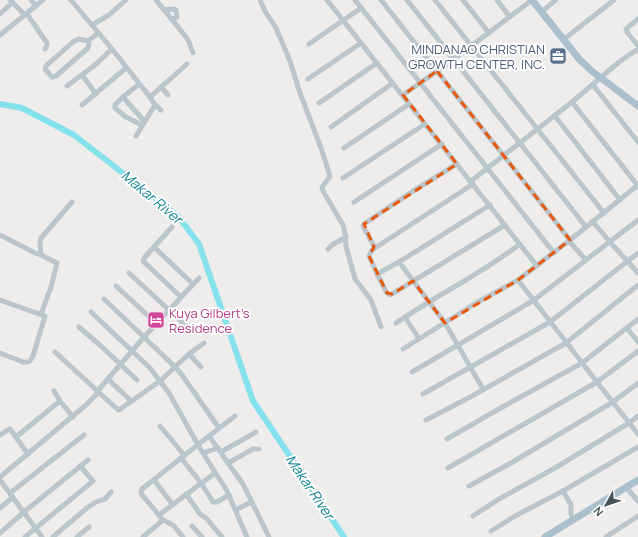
<svg xmlns="http://www.w3.org/2000/svg" width="638" height="537" font-family="Manrope,sans-serif">
<style>
.lines{fill:none;stroke-linecap:round;stroke-linejoin:round}
.river{stroke:#85e1ec;stroke-width:6}
.minor{stroke:#bac5cc;stroke-width:5}
.major{stroke:#abbfcc;stroke-width:7}
.marked{fill:none;stroke:#e8590c;stroke-width:3;stroke-dasharray:8 5;stroke-linejoin:round}
.labels{text-anchor:middle;stroke-width:4;stroke-linejoin:round;paint-order:stroke}
.service-label{font-size:13px;fill:#4e5e75;stroke:#fff;text-anchor:end}
.hotel-label{font-size:13px;fill:#b23c85;stroke:#fff;text-anchor:start}
.water-label{font-size:14px;font-style:italic;fill:#0c8290;stroke:#fff}
</style>
<rect width="100%" height="100%" fill="#efecec"/>
<g class="lines">
<path class="river" d="M0,104L22,108L74,135L178,216L199,244L253,401L344,537"/>
<g class="minor">
<path d="M10,0L25,15"/>
<path d="M31,0L36,6"/>
<path d="M71,0L112,49L150,97L155,105L161,110"/>
<path d="M156,0L186,37L189,42L193,53"/>
<path d="M260,0L265,11L276,28L290,61L300,93L321,148L330,176L329,178L322,187L323,191L343,225L345,233L346,246L355,279L371,300L381,327"/>
<path d="M327,0L537,266"/>
<path d="M355,0L554,253"/>
<path d="M381,0L570,240"/>
<path d="M407,0L586,227"/>
<path d="M435,0L604,213"/>
<path d="M463,0L489,33"/>
<path d="M497,0L510,17"/>
<path d="M164,10L174,9L176,10L177,17L172,20"/>
<path d="M541,12L556,0"/>
<path d="M0,14L12,3"/>
<path d="M27,14L47,43V45L45,49"/>
<path d="M638,19L626,29L627,32L638,46"/>
<path d="M92,25L109,15L126,0"/>
<path d="M0,35L43,0"/>
<path d="M79,39L88,41L89,43L88,48L56,76L52,77L45,69L47,65L74,41Z"/>
<path d="M563,40L614,0"/>
<path d="M88,41L98,33"/>
<path d="M309,44L361,8"/>
<path d="M82,75L96,94"/>
<path d="M308,79L361,43"/>
<path d="M139,84L123,97L144,121"/>
<path d="M593,85L638,142"/>
<path d="M67,86L95,65L112,49"/>
<path d="M161,87L168,95"/>
<path d="M403,95L454,59L532,0"/>
<path d="M123,97L115,105V108L126,117L142,125"/>
<path d="M150,97L187,64"/>
<path d="M572,102L638,186"/>
<path d="M319,103L377,63"/>
<path d="M82,105L126,68"/>
<path d="M555,116L620,200"/>
<path d="M331,127L393,83"/>
<path d="M136,136L155,105"/>
<path d="M344,148L409,104"/>
<path d="M343,178L425,124"/>
<path d="M471,181L572,102L619,62L638,49"/>
<path d="M473,184L372,250L369,256L377,274L399,262L490,205"/>
<path d="M354,202L442,144"/>
<path d="M593,222L610,242L638,273"/>
<path d="M172,227L145,257L143,261L181,297"/>
<path d="M0,235L35,253L41,255L57,263L51,287L41,314"/>
<path d="M569,241L586,260"/>
<path d="M154,247L193,284"/>
<path d="M375,248L363,226L364,224L413,191L457,164"/>
<path d="M328,249L332,245L346,237"/>
<path d="M41,255L40,243L41,238L72,202"/>
<path d="M399,262L445,323L483,389"/>
<path d="M129,273L184,324"/>
<path d="M377,274L387,293L390,295L392,294L505,225"/>
<path d="M199,278L144,337L175,367L182,375L219,428"/>
<path d="M518,280L597,382L638,434"/>
<path d="M116,286L156,323"/>
<path d="M0,300L45,316L33,356C31,360 29,363 23,362L0,353"/>
<path d="M91,312L150,368L169,393L198,445L227,491L247,537"/>
<path d="M405,317L419,339"/>
<path d="M396,323C437,295 481,274 520,244"/>
<path d="M79,327L102,347L137,380"/>
<path d="M627,328L638,342"/>
<path d="M403,349L476,303L518,280L570,240L638,185"/>
<path d="M55,352L117,409L119,410L160,381L189,354L204,343"/>
<path d="M189,354L201,367"/>
<path d="M412,372L458,345L534,300L638,220"/>
<path d="M108,379L131,401"/>
<path d="M54,391L60,401"/>
<path d="M423,394L550,322L638,253"/>
<path d="M426,420L472,396L566,343L638,285"/>
<path d="M160,426L184,455"/>
<path d="M0,435L6,431L10,429L28,454"/>
<path d="M209,436L235,416"/>
<path d="M16,437L60,401L73,417"/>
<path d="M447,439L497,410L582,363L638,319"/>
<path d="M221,452L256,432"/>
<path d="M203,453L218,448"/>
<path d="M181,458L201,483L213,502H217L229,495"/>
<path d="M228,463L253,449H259"/>
<path d="M448,468L597,382L638,351"/>
<path d="M0,477L86,405L95,396L101,387L144,337L104,299"/>
<path d="M0,480L42,537"/>
<path d="M154,480L173,505"/>
<path d="M469,486L511,463L613,402L638,383"/>
<path d="M626,487L638,501"/>
<path d="M563,491L571,505V514L573,520"/>
<path d="M10,493L84,435"/>
<path d="M186,494L200,514L207,519L222,537"/>
<path d="M0,508L13,497"/>
<path d="M236,510L251,502"/>
<path d="M159,515L215,473"/>
<path d="M473,516L499,499L555,468L629,423L638,416"/>
<path d="M192,526L202,537"/>
<path d="M491,531L515,516L563,491L638,447"/>
<path d="M0,533L24,512L88,460"/>
<path d="M25,537L93,481L80,466"/>
<path d="M53,537L88,507L96,502L105,499L111,492"/>
<path d="M77,537L89,527"/>
<path d="M143,537L163,520"/>
<path d="M183,537L174,526L171,524L163,520L149,503L142,495L141,492L142,489L209,436L243,484L269,537"/>
<path d="M606,537L638,516"/>
</g>
<g class="major">
<path d="M532,0L580,60L593,72L638,106"/>
<path d="M545,537L638,480"/>
</g>
</g>
<path class="marked" d="M437,71L570,240L518,280L445,323L413,281L392,294L387,293L369,256L374,247L364,224L457,164L403,95Z"/>
<defs>
<symbol id="office-square" viewBox="-11 -11 22 22"><rect x="-9" y="-9" width="18" height="18" rx="4" fill="#5c6f8a" stroke="#fff"/><path d="M-6-3h4V-5.5h4V-3h4V5H-6ZM-1-4.5V-3h2v-1.5ZM-6 0V1H6V0Z" fill="#fff"/></symbol>
<symbol id="hotel-square" viewBox="-11 -11 22 22"><rect x="-9" y="-9" width="18" height="18" rx="4" fill="#d1479c" stroke="#fff"/><path d="M-6-4.5h1.5V1H6V5H4.5V3h-9V5H-6ZM-4 0a1.8 1.8 0 1 1 3.6 0ZM.5 0V-2.5h3Q6-2.5 6 0Z" fill="#fff"/></symbol>
</defs>
<g fill-rule="evenodd">
<use href="#office-square" x="548" y="46" width="20" height="20"/>
<use href="#hotel-square" x="146" y="310" width="20" height="20"/>
</g>
<g class="labels">
<g class="service-label">
<text x="545" y="54">MINDANAO CHRISTIAN<tspan x="545" dy="15">GROWTH CENTER, INC.</tspan></text>
</g>
<g class="hotel-label">
<text x="169" y="318">Kuya Gilbert’s<tspan x="169" dy="15">Residence</tspan></text>
</g>
<g class="water-label">
<text transform="translate(152 197) rotate(40)" y="5">Makar River</text>
<text transform="translate(310 487) rotate(56)" y="5">Makar River</text>
</g>
</g>
<g transform="translate(606 505) rotate(230)" stroke="#ffffff" stroke-width="3" paint-order="stroke">
<path d="M0-3L7 15L0 10L-7 15Z" fill="#445259"/>
<text y="-6" font-size="11" font-weight="bold" text-anchor="middle" fill="#445259">N</text>
</g>
</svg>
